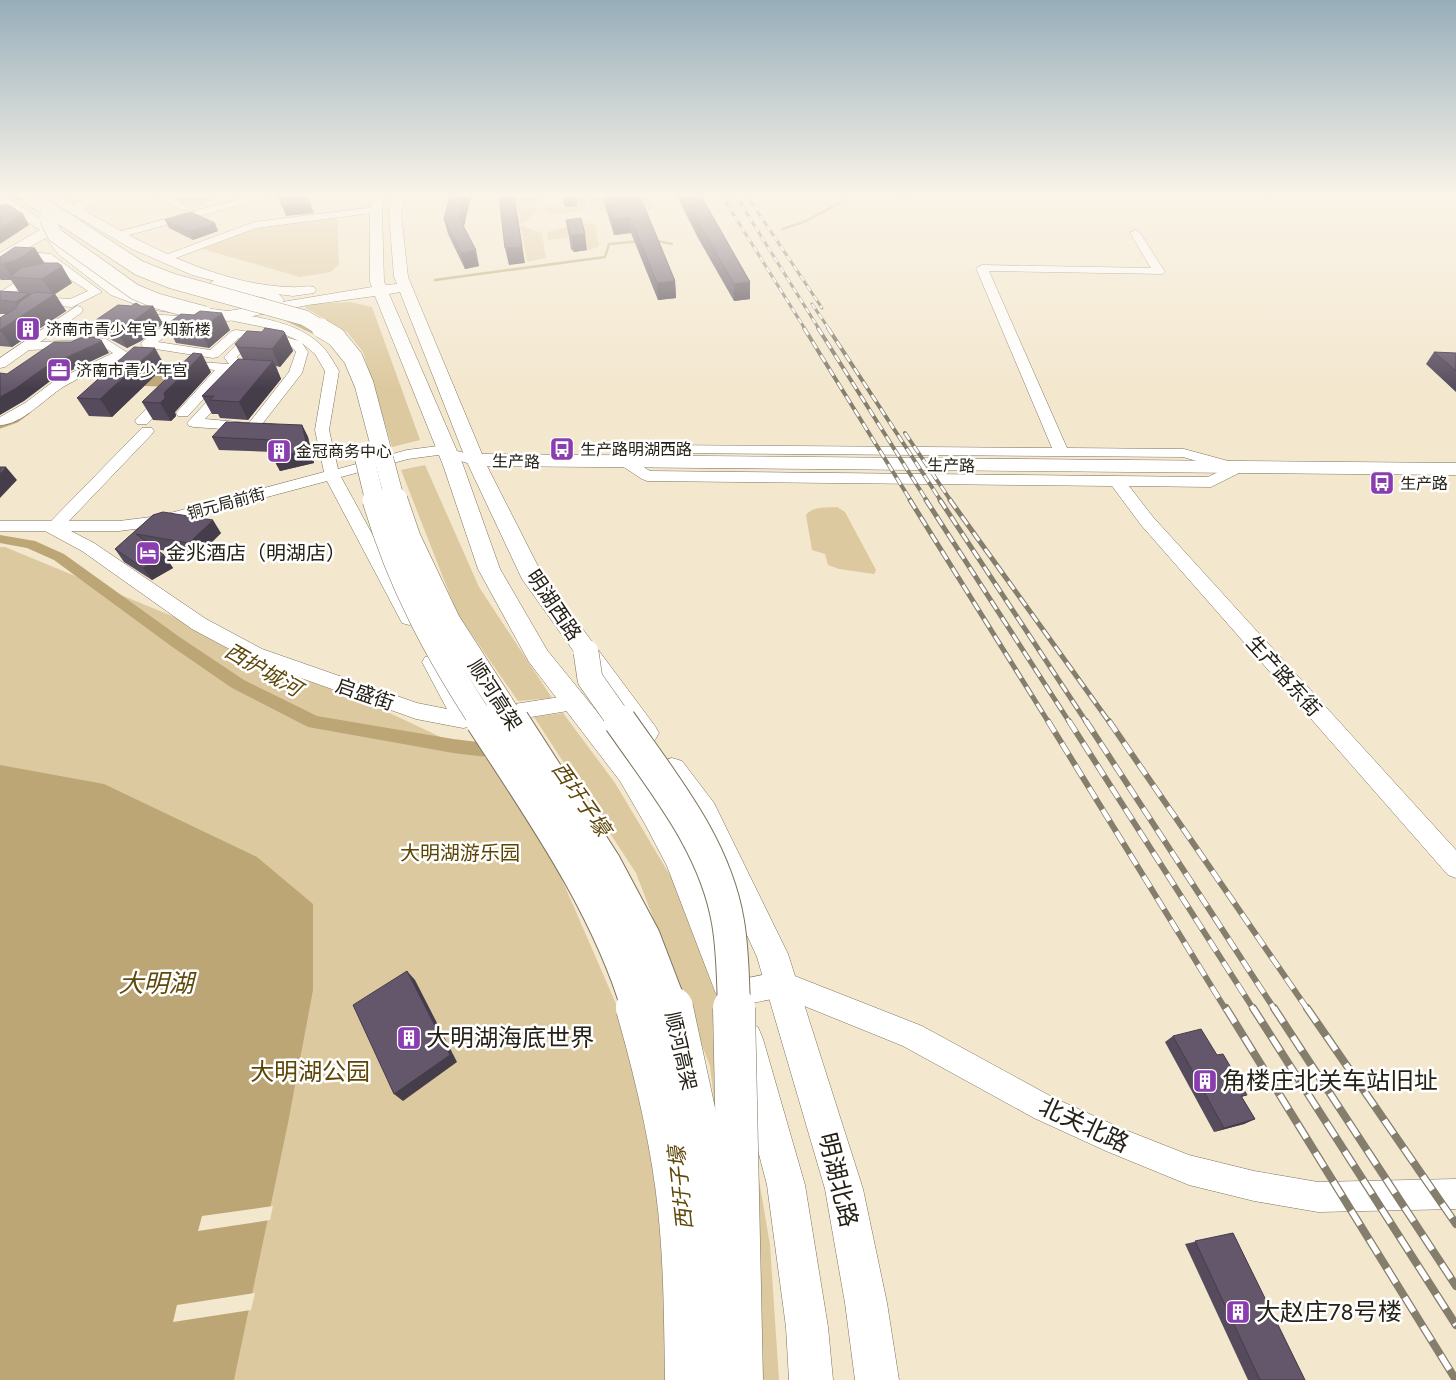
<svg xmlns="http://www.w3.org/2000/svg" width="1456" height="1380" font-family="Jost,'Noto Sans SC',sans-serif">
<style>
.green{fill:#ddc99f}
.water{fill:#bda676}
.pier{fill:#f3e7ce}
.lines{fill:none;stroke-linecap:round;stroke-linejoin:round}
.stream-far1{stroke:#bda676;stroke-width:2.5}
.stream{stroke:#bda676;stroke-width:3}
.canal{fill:#bda676;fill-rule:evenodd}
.minor-casing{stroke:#7d735c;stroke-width:1}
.major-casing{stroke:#7d735c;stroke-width:1}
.highway-casing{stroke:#7d735c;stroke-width:1}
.minor{fill:#fff;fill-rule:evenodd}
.major{fill:#fff;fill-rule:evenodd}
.highway{fill:#fff;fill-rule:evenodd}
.rail-far4-casing{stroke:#867e6d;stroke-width:3}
.rail-far3-casing{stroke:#867e6d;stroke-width:4}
.rail-far2-casing{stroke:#867e6d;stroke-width:5}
.rail-far1-casing{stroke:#867e6d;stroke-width:6}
.rail-casing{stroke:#867e6d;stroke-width:8}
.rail-far4{stroke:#fff;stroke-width:2;stroke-dasharray:6;stroke-linecap:butt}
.rail-far3{stroke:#fff;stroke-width:2.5;stroke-dasharray:8;stroke-linecap:butt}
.rail-far2{stroke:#fff;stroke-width:3;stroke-dasharray:10;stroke-linecap:butt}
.rail-far1{stroke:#fff;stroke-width:4.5;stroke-dasharray:13;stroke-linecap:butt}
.rail{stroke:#fff;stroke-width:5.5;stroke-dasharray:17;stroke-linecap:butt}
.highway-bridge-far4-casing{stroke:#7d735c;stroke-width:16;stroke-linecap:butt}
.highway-bridge-far3-casing{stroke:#7d735c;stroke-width:20;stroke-linecap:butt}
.highway-bridge-far2-casing{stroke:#7d735c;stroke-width:26;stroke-linecap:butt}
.highway-bridge-far1-casing{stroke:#7d735c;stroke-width:34;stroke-linecap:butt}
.highway-bridge-casing{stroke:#7d735c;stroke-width:43;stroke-linecap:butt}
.highway-bridge-far4{stroke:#fff;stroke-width:15}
.highway-bridge-far3{stroke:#fff;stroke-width:19}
.highway-bridge-far2{stroke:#fff;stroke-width:25}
.highway-bridge-far1{stroke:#fff;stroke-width:32}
.highway-bridge{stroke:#fff;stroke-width:42}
.wall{fill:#564b5c}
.shaded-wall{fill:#463d4b}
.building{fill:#64576b;stroke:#463d4b}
.labels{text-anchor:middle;stroke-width:5;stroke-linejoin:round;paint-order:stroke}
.far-poi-label{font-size:16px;fill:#252117;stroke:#fff;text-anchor:start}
.far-street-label{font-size:16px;fill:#252117;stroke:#fff}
.poi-label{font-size:20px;fill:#252117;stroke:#fff;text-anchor:start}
.street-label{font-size:20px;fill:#252117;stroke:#fff}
.park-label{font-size:20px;fill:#5c4505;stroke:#fff}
.water-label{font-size:21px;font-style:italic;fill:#5f480a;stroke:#fff}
.near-poi-label{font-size:24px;fill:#252117;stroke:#fff;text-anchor:start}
.near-park-label{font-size:24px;fill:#5c4505;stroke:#fff}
.near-street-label{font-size:24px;fill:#252117;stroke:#fff}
.near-water-label{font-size:25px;font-style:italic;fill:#5f480a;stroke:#fff}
</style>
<rect width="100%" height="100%" fill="#f3e7ce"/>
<g class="green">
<path d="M163,196H212L208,202L184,208Z"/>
<path d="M517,196H536L538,210L524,223L504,224V222L520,220Z"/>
<path d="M576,196H582L587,207C578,212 555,216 546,212L545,207H579Z"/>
<path d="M588,196H647L652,210L643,211L621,201L603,203L604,211L593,208Z"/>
<path d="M337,215L339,264L331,272L300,277L196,247L254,225Z"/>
<path d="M587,223L595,225L599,246L588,251L584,234L568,235V238L548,240L547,233C559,225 574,229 587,223Z"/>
<path d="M524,226L542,234L546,258L527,262L522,231L504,228Z"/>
<path d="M350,302L372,307L420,440L392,447L363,352L348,333L304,307L314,304Z"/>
<path d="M425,465L479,587L552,698L518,701L457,613L401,470Z"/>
<path d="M837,507L845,512L876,570L874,574L839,569L828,565L825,554L812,550L806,515C813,506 826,508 837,507Z"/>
<path d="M0,547H5L266,655L494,762L553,859L623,1020L656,1185L670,1272L668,1380H0Z"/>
<path d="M563,713L615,783L674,882L738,1055L770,1245L779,1380H747L710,1066L636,873L534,717Z"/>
</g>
<g class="water">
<path d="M165,366L191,368L173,387L144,386Z"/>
<path d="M0,765L104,784L257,857L313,904V990L288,1123L234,1380H0Z"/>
</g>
<g class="pier">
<path d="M273,1206L270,1220L198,1231L202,1216Z"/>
<path d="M255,1293L251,1310L173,1322L177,1305Z"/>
</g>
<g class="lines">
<g class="stream-far1">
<path d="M14,196L29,203"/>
<path d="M903,196L905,200"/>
<path d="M783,229L806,221L845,200"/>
<path d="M653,240L672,244"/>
<path d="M435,280L605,257L609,244L641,241"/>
<path d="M287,320L306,329"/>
</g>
<g class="stream">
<path d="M304,328L318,335"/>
<path d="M0,427L17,421L28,413"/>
</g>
<path class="canal" d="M0,535L35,541L64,554L181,638L244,680L317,716L453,739L503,745L509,747L512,752L509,757L503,759L453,753L308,727L232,688L171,646L54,560L27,548L0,543Z"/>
<defs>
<g id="minor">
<path d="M158,196H170L189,208L187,210H181Z"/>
<path d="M251,196H267L265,198L122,237H114L113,235L114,233Z"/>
<path d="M376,207L381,210L379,212L256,228L168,261L164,262L159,259L160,257L254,222Z"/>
<path d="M1135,230L1140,233L1165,272L1163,274L989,271L1067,448L1184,449L1243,465L1246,468L1243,471L1211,487L1129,486L1153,517L1456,850V878L1448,875L1141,525L1112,486L647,481L642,479L616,462L619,459L653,445L1052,448L976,268L982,265L1151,268L1130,233ZM655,453L1183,457L1224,469L1208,477L650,471L635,462Z"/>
<path d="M30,252L51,254L102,292L72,307L0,302V292L17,281L58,271C31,248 29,263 0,270V263ZM65,276L88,291L70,299L10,295L25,285Z"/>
<path d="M77,306L81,307L83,310L81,313L40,342L106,339L128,353L127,356C106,366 83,375 63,387C46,398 21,425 0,425V417L25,403L54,381L113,353L103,347L29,350L5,367L0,368V358Z"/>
<path d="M228,312C261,318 300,322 324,348C330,355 334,363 339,371L329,430L338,469L407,450L438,446L480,457L483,460L480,463L475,465L438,455L408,459L341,477L418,618L416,623L409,625L402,623L327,481L159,526L119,531H71L94,543L206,619L262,649L417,703L447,709L422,662L425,657L432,655L439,657L469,711L573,695L580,697L583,703L580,709L463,728L416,719L248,659L192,629L82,551L45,531H0V521H51L142,428H152L154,431L152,434L69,521H119L159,516L324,472L315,430L325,371L315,354L302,343L308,352L302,373L263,423L280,425L282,428L280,431H251L194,427L189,426L187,423L223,384L228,383L235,387L205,419L249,423L289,372L296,352L292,347L254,340L237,357L247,367L263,369L265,372L263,375L238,374L230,365L232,367L230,370L188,416H178L176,413L215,370L198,368L196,365L198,362L229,364L224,357L242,339L239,338L218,357L213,358L143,347L141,344L143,341L168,322L147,320L145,317L147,314L179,316L185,320L158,342L210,350L232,331L236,330L282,336L299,341L273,329L224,319L222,316Z"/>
<path d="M167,392L172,393L174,396L172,399L147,424H137L135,421L137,418L162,393Z"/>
<path d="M782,971L922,1026L1054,1098L1123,1129L1189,1155L1254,1171L1318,1182L1456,1179V1209L1318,1212L1254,1201L1189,1185L1106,1151L1034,1118L903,1046L782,997L733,1007L724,1003L720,994L724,985L733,981Z"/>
</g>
<g id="major">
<path d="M0,196H5L48,224L65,210L44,196H59L74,205L87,196H101L83,210C137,240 192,271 254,283C266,285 279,287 291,287C299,288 306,285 314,287L316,290L314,293L293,296L253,291L192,275L132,249L74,215L55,231L68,248L121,289L151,301L228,311L372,287L370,282V210L373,196H385L382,210L384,282L386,285L397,284L394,277L389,213L393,196H405L401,213L408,277L482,454L1456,463V475L487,466L543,576L655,726L659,733L655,740L646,743L637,740L522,579L466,460L400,292L389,294L463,465L500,569L547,650L640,765L665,806L695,862L744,982L740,994L728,998L716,994L667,866L645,824L620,781L529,662L478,569L443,465L375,296L308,305L228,321L148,309L111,295L58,254L46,238L0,263V253L40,230L0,203Z"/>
<path d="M672,758L682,761L714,803L788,954L863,1189L887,1303L899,1380H855L845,1303L825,1189L757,957L694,820L658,769L662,761Z"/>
<path d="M746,1022L758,1027L763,1039L805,1185L828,1327L833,1380H789L786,1327L767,1185L729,1039L734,1027Z"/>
</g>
<path id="highway" d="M217,280L276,291L284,300L282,303C274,305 270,304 265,298L211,288L209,285L211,282Z"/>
</defs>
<use href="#minor" class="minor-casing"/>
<use href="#major" class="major-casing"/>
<use href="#highway" class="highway-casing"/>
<use href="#minor" class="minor"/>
<use href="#major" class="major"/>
<use href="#highway" class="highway"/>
<defs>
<g id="rail-far4">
<path d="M722,196L805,329"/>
<path d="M736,196L819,329"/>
<path d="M747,196L822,308"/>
<path d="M812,304L829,329"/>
</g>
<g id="rail-far3">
<path d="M804,328L911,501"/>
<path d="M818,328L927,501"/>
<path d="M828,328L941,501"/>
<path d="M905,433L951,501"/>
</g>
<g id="rail-far2">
<path d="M910,500L1049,723"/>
<path d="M926,500L1070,723"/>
<path d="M940,500L1087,723"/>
<path d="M950,500L1110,723"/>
</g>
<g id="rail-far1">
<path d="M1048,721L1226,1010"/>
<path d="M1069,721L1254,1010"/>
<path d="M1086,721L1275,1010"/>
<path d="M1109,721L1308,1010"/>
</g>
<g id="rail">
<path d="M1226,1008L1456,1380"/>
<path d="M1253,1008L1456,1325"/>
<path d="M1274,1008L1456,1286"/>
<path d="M1307,1008L1456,1224"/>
</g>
</defs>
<use href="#rail-far4" class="rail-far4-casing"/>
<use href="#rail-far3" class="rail-far3-casing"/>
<use href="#rail-far2" class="rail-far2-casing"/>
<use href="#rail-far1" class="rail-far1-casing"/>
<use href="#rail" class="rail-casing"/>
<use href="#rail-far4" class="rail-far4"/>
<use href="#rail-far3" class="rail-far3"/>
<use href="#rail-far2" class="rail-far2"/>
<use href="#rail-far1" class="rail-far1"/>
<use href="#rail" class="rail"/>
<defs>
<g id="highway-bridge-far4">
<path d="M29,196L139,268L172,281L305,318L323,329"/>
<path d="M47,219L55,235L135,292L157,301L205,314"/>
</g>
<g id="highway-bridge-far3">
<path d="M321,328L336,337L353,358L364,384L395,501"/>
<path d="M363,452L375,501"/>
</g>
<g id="highway-bridge-far2">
<path d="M375,500C399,582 436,651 483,723"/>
<path d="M395,500L408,538L448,622L513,723"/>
<path d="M586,652L590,679L621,723"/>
</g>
<g id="highway-bridge-far1">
<path d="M482,721C540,810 608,907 638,1010"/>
<path d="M513,721L605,864L644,937L672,1010"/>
<path d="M620,721C663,783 715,845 728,922C733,951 733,980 734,1010"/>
</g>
<g id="highway-bridge">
<path d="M637,1008C656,1074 672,1142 679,1209C685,1266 685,1323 686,1380"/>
<path d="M672,1008L702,1147L716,1304V1380"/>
<path d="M734,1008L742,1380"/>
</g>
</defs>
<use href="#highway-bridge-far4" class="highway-bridge-far4-casing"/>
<use href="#highway-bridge-far3" class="highway-bridge-far3-casing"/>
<use href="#highway-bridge-far2" class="highway-bridge-far2-casing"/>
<use href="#highway-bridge-far1" class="highway-bridge-far1-casing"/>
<use href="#highway-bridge" class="highway-bridge-casing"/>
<use href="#highway-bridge-far4" class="highway-bridge-far4"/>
<use href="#highway-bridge-far3" class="highway-bridge-far3"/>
<use href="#highway-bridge-far2" class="highway-bridge-far2"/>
<use href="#highway-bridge-far1" class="highway-bridge-far1"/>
<use href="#highway-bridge" class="highway-bridge"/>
</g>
<g class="wall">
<path d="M450,196H471L464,227L479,266L465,269L448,234L444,219Z"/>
<path d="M562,196H576L577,206L565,207Z"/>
<path d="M602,196H640L675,281L676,298L658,300L631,233L614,235Z"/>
<path d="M677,196H701L750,282V299L734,301L698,238Z"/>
<path d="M165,220L218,231L193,240L169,228Z"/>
<path d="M566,220L587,250L574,252L571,249Z"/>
<path d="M0,257L45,263L72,283L55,294L66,311L12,347L0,346V318L6,314H0V291L19,292L11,280H1L0,279Z"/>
<path d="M131,306H153L163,324L141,341L127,348L106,337L96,320Z"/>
<path d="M166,325L230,330L209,348L176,343Z"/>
<path d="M285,333L293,351L280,367L276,366L281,379L248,420L220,418L218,414H212L202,396L243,359L235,344Z"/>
<path d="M1434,352L1456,353V392L1426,364Z"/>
<path d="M165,366L112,417L89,416L77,398Z"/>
<path d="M211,372L175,412L176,416L171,421L153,420L142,402Z"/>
<path d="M302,425L308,437L314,463L280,471L273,458V452L219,450L212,437Z"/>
<path d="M153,515L221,533L198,556L155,549L164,555L173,568L152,580L124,562L115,549Z"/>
<path d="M1173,1036L1217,1055L1247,1095L1242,1097L1255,1119L1244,1124L1214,1132L1165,1042Z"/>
<path d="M1233,1233L1305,1380H1248L1185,1244Z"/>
</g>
<g class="shaded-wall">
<path d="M464,196H471L462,233L459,218Z"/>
<path d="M514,196L525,263L509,265L505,248Z"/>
<path d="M564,196H576L577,206L565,207Z"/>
<path d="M311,205L314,213L286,216L283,208Z"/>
<path d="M23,214L29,225L0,244V229Z"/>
<path d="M630,217L631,233L614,235L612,219Z"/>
<path d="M215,223L218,231L193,240L189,232Z"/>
<path d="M585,234L587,250L574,252L571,235Z"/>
<path d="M35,248L45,264L12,277L3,264Z"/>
<path d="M476,250L479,266L465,269L461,253Z"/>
<path d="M62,266L72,283L55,294L66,311L12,347L0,330L24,314L16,302L29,293L38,305L53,295L42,279Z"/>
<path d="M675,281L676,298L658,300L657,283Z"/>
<path d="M750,282V299L734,301V284Z"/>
<path d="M153,306L163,324L141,341L127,348L116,331Z"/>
<path d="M222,313L230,330L209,348L200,330Z"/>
<path d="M285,333L293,351L280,367L272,349Z"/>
<path d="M102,341L109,353L53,379L24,401L0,415V397L45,367Z"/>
<path d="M155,348L165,366L112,417L100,399Z"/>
<path d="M202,354L211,372L175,412L176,416L171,421L160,403L164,393Z"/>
<path d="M273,361L281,379L248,420L239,402Z"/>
<path d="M302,425L308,437L314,463L280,471L273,458Z"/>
<path d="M6,467L17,480L0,498V474Z"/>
<path d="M213,520L221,533L198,556L189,543Z"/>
<path d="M164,555L173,568L152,580L143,568Z"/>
<path d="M407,971L415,980L457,1062L403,1101L394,1094Z"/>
<path d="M1255,1119L1244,1124L1214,1132L1224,1128Z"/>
</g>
<g class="building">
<path d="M278,196H307L311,205L283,208Z"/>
<path d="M450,196H464L459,218L476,250L461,253L444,219Z"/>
<path d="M499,196H514L522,247L505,248Z"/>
<path d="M605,196H640L675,281L657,283L630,217L612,219Z"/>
<path d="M684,196H701L750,282L734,284L698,222Z"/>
<path d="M7,204L23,214L0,229V206Z"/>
<path d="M191,212L215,223L189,232L165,220Z"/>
<path d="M581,218L585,234L571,235L569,233L566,220Z"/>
<path d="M15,247L35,248L17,260L3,264H0V257Z"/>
<path d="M46,263H58L62,266L42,279L9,277L22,268Z"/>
<path d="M0,291L29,293L16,302L0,300Z"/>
<path d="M35,292L55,294L0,330V318L16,308L19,302Z"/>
<path d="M136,303L141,306H153L131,323L116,331L96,320L118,305L131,306Z"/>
<path d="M200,311L222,313L200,330L166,325L181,314L194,315Z"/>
<path d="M265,328L283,331L285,333L272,349L239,347L235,344L247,331L262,332Z"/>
<path d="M95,337L102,341L45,367L15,389L0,397V373L7,374L54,342H71L80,338Z"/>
<path d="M134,347L155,348L100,399L77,398Z"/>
<path d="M1434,352L1456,353V371Z"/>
<path d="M193,353L202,354L164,393L165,398L160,403L142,402Z"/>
<path d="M238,359L273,361L239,402L210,400L214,396H202Z"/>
<path d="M226,422L302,425L308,450L273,458L271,440L212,437Z"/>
<path d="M0,467H6L0,474Z"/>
<path d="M163,512L213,520L189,543L136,534L164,555L143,568L115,549L153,515Z"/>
<path d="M407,971L450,1055L394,1094L353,1005Z"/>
<path d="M1201,1029L1217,1055L1223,1054L1247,1095L1241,1096L1255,1119L1224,1128L1173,1036Z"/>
<path d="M1233,1233L1305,1380H1260L1195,1241Z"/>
</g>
<linearGradient id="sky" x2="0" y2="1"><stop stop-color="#97aeba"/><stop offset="0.5" stop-color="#faf4e9"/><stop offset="1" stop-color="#faf4e9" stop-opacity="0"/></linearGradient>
<rect width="1456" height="389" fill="url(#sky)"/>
<defs>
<symbol id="building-square" viewBox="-11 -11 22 22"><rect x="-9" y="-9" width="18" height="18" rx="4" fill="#893dae" stroke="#fff"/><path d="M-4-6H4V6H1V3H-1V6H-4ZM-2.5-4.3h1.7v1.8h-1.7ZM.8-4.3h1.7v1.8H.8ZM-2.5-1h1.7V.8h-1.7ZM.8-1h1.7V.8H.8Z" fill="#fff"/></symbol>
<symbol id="office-square" viewBox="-11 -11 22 22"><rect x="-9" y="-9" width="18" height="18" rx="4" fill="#893dae" stroke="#fff"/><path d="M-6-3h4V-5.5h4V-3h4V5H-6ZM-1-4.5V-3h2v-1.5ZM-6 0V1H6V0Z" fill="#fff"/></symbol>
<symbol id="bus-square" viewBox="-11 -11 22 22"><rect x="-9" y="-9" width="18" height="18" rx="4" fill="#893dae" stroke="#fff"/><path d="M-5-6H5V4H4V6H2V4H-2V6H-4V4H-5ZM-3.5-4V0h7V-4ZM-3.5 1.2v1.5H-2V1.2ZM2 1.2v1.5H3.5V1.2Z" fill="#fff"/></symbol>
<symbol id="hotel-square" viewBox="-11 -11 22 22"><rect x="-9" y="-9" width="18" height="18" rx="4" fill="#893dae" stroke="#fff"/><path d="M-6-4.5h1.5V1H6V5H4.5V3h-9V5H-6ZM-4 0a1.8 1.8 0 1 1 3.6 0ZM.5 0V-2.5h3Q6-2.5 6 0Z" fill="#fff"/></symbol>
</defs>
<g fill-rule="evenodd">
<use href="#building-square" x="14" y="315" width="28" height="28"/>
<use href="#office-square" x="45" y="356" width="28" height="28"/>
<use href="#bus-square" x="548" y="435" width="28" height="28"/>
<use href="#building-square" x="265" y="437" width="28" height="28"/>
<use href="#bus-square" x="1368" y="469" width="28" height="28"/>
<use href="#hotel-square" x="134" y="539" width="28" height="28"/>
<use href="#building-square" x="395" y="1024" width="28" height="28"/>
<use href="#building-square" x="1191" y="1067" width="28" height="28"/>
<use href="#building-square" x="1224" y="1298" width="28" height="28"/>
</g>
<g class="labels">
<g class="far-poi-label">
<text x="46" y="335">济南市青少年宫 知新楼</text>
<text x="76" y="376">济南市青少年宫</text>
<text x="580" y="455">生产路明湖西路</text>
<text x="296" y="457">金冠商务中心</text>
<text x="1400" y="489">生产路</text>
</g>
<g class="far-street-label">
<text transform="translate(516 461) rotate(1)" y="6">生产路</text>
<text transform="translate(951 465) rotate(1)" y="6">生产路</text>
<text transform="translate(226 503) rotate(-15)" y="6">铜元局前街</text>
</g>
<g class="poi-label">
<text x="166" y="560">金兆酒店（明湖店）</text>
</g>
<g class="street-label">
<text transform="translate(554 605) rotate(56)" y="7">明湖西路</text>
<text transform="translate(1284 676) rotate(48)" y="7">生产路东街</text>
<text transform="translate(365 694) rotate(19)" y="7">启盛街</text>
<text transform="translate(495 695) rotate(57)" y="7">顺河高架</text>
<text transform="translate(681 1051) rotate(77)" y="7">顺河高架</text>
</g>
<g class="park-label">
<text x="460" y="860">大明湖游乐园</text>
</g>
<g class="water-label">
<text transform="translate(263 670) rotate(30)" y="7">西护城河</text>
<text transform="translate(581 799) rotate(55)" y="7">西圩子壕</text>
<text transform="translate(681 1188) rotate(-96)" y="7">西圩子壕</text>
</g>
<g class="near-poi-label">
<text x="426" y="1046">大明湖海底世界</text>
<text x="1222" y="1089">角楼庄北关车站旧址</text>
<text x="1256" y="1320">大赵庄78号楼</text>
</g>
<g class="near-park-label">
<text x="310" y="1080">大明湖公园</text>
</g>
<g class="near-street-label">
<text transform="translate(1084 1125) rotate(25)" y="8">北关北路</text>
<text transform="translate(838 1180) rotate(76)" y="8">明湖北路</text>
</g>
<g class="near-water-label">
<text x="156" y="992">大明湖</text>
</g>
</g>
</svg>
